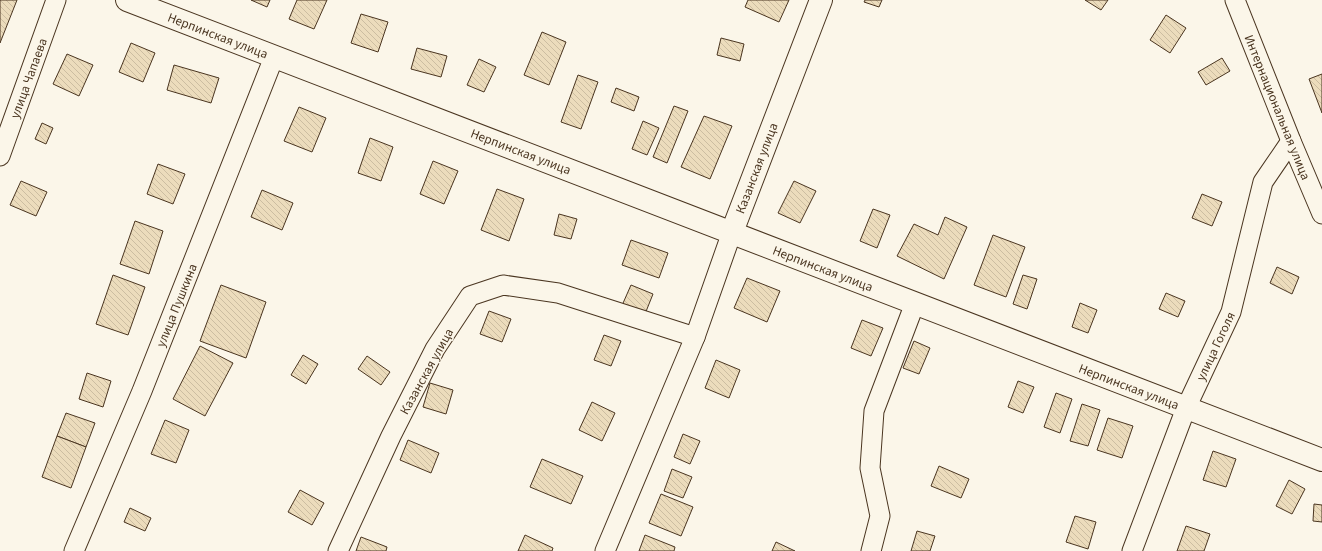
<svg xmlns="http://www.w3.org/2000/svg" width="1322" height="551" font-family="'Source Sans 3',sans-serif">
<style>
.building{fill:url(#building-back-hatch);stroke:#4a3520}
.lines{fill:none;stroke-linecap:round;stroke-linejoin:round}
.street-casing{stroke:#4a3520;stroke-width:21}
.secondary-casing{stroke:#4a3520;stroke-width:24}
.street{stroke:#fbf6e9;stroke-width:19}
.secondary{stroke:#fbf6e9;stroke-width:22}
.labels{text-anchor:middle;stroke-width:3;stroke-linejoin:round;paint-order:stroke}
.street-label{font-size:13px;fill:#4a3520;stroke:#fbf6e9}
</style>
<defs>
<pattern id="building-back-hatch" width="6" height="6" patternUnits="userSpaceOnUse"><rect width="6" height="6" fill="#ecdcbc"/><path d="M-1 5l2 2M0 0l6 6M5-1l2 2" fill="none" stroke="#ccbda1"/></pattern>
</defs>
<rect width="100%" height="100%" fill="#fbf6e9"/>
<g class="building">
<path d="M0,0H17L0,43Z"/>
<path d="M251,0H270L267,7Z"/>
<path d="M297,0H327L314,29L289,19Z"/>
<path d="M748,0H789L779,22L745,7Z"/>
<path d="M865,0H882L879,7L864,2Z"/>
<path d="M1085,0H1108L1101,10Z"/>
<path d="M361,14L388,22L378,52L351,43Z"/>
<path d="M1166,15L1186,28L1170,53L1150,40Z"/>
<path d="M542,32L566,42L549,85L524,75Z"/>
<path d="M721,38L744,44L740,61L717,55Z"/>
<path d="M131,43L155,53L143,82L119,72Z"/>
<path d="M417,48L447,56L441,77L411,69Z"/>
<path d="M67,54L93,65L79,96L53,84Z"/>
<path d="M1222,58L1230,71L1206,85L1198,72Z"/>
<path d="M479,59L496,67L484,92L467,85Z"/>
<path d="M174,65L219,78L211,103L167,90Z"/>
<path d="M1322,74V113L1309,79Z"/>
<path d="M578,75L598,82L581,129L561,122Z"/>
<path d="M616,88L639,97L634,111L611,102Z"/>
<path d="M674,106L688,111L667,163L653,157Z"/>
<path d="M299,107L326,118L312,152L284,141Z"/>
<path d="M704,116L732,126L710,179L681,167Z"/>
<path d="M643,121L659,128L647,155L632,149Z"/>
<path d="M42,123L53,128L46,144L35,139Z"/>
<path d="M370,138L393,147L381,181L358,173Z"/>
<path d="M433,161L458,171L444,204L420,194Z"/>
<path d="M158,164L185,174L173,204L147,194Z"/>
<path d="M21,181L47,192L36,216L10,205Z"/>
<path d="M794,181L816,191L800,223L778,213Z"/>
<path d="M497,189L524,199L509,241L481,230Z"/>
<path d="M262,190L293,203L282,230L251,217Z"/>
<path d="M1202,194L1222,202L1212,226L1192,218Z"/>
<path d="M873,209L890,215L877,248L860,241Z"/>
<path d="M559,214L577,219L571,239L554,235Z"/>
<path d="M945,217L967,227L944,279L897,256L914,224L938,235Z"/>
<path d="M135,221L163,231L149,274L120,264Z"/>
<path d="M993,235L1025,247L1006,297L974,285Z"/>
<path d="M631,240L668,253L659,278L622,265Z"/>
<path d="M1277,267L1299,277L1292,294L1270,283Z"/>
<path d="M113,275L145,287L128,335L96,324Z"/>
<path d="M1023,275L1037,279L1027,309L1013,304Z"/>
<path d="M747,278L780,291L767,322L734,308Z"/>
<path d="M221,285L266,302L246,358L200,341Z"/>
<path d="M631,285L653,294L643,319L620,310Z"/>
<path d="M1166,293L1185,301L1178,317L1159,309Z"/>
<path d="M1080,303L1097,310L1088,333L1072,327Z"/>
<path d="M489,311L511,319L502,342L480,334Z"/>
<path d="M862,320L883,328L871,356L851,348Z"/>
<path d="M604,335L621,341L611,366L594,360Z"/>
<path d="M914,341L930,348L919,374L903,368Z"/>
<path d="M200,346L233,363L205,416L173,399Z"/>
<path d="M303,355L318,364L306,384L291,375Z"/>
<path d="M367,356L390,372L381,385L358,369Z"/>
<path d="M716,360L740,370L729,398L705,388Z"/>
<path d="M87,373L111,381L103,407L79,399Z"/>
<path d="M1018,381L1034,387L1023,413L1008,407Z"/>
<path d="M430,383L453,390L446,414L423,407Z"/>
<path d="M1056,393L1072,399L1060,433L1044,427Z"/>
<path d="M592,402L615,413L602,441L579,430Z"/>
<path d="M1082,404L1100,410L1088,446L1070,441Z"/>
<path d="M66,413L95,423L86,447L57,436Z"/>
<path d="M1108,418L1133,426L1122,458L1097,450Z"/>
<path d="M165,420L189,430L176,463L151,454Z"/>
<path d="M683,434L700,441L690,464L674,457Z"/>
<path d="M57,436L86,447L71,488L42,477Z"/>
<path d="M408,440L439,453L431,473L400,460Z"/>
<path d="M1213,451L1236,459L1226,487L1203,480Z"/>
<path d="M542,459L583,476L571,504L530,487Z"/>
<path d="M939,466L969,479L961,498L931,486Z"/>
<path d="M672,469L692,477L683,498L664,491Z"/>
<path d="M1289,480L1305,489L1292,514L1276,506Z"/>
<path d="M300,490L324,503L312,525L288,512Z"/>
<path d="M661,494L693,507L681,536L649,523Z"/>
<path d="M1314,504L1322,505V522L1313,521Z"/>
<path d="M130,508L151,518L145,531L124,522Z"/>
<path d="M1075,516L1096,522L1088,549L1066,542Z"/>
<path d="M1186,526L1210,534L1204,551H1177Z"/>
<path d="M917,531L935,536L930,551H911Z"/>
<path d="M525,535L553,548L552,551H518Z"/>
<path d="M645,535L675,547L674,551H639Z"/>
<path d="M361,537L387,547L386,551H356Z"/>
<path d="M776,542L795,551H772Z"/>
</g>
<g class="lines">
<defs>
<g id="street">
<path d="M1235,0L1291,141L1322,214"/>
<path d="M0,156L56,0"/>
<path d="M74,551L142,391L274,57"/>
<path d="M338,551L391,436L435,349L470,296L503,285L558,293L695,337"/>
<path d="M605,551L695,337L732,232"/>
<path d="M871,551L880,516L870,468L874,411L915,303"/>
<path d="M1132,551L1186,408L1231,312L1263,182L1291,141"/>
</g>
<g id="secondary">
<path d="M127,0L1322,460"/>
<path d="M732,232L821,0"/>
</g>
</defs>
<use href="#street" class="street-casing"/>
<use href="#secondary" class="secondary-casing"/>
<use href="#street" class="street"/>
<use href="#secondary" class="secondary"/>
</g>
<g class="labels">
<g class="street-label">
<text transform="translate(218 35) rotate(21)" y="5">Нерпинская улица</text>
<text transform="translate(28 78) rotate(-70)" y="5">улица Чапаева</text>
<text transform="translate(1278 107) rotate(68)" y="5">Интернациональная улица</text>
<text transform="translate(521 151) rotate(21)" y="5">Нерпинская улица</text>
<text transform="translate(756 168) rotate(-69)" y="5">Казанская улица</text>
<text transform="translate(823 268) rotate(21)" y="5">Нерпинская улица</text>
<text transform="translate(176 305) rotate(-68)" y="5">улица Пушкина</text>
<text transform="translate(1215 346) rotate(-65)" y="5">улица Гоголя</text>
<text transform="translate(426 371) rotate(-61)" y="5">Казанская улица</text>
<text transform="translate(1129 386) rotate(21)" y="5">Нерпинская улица</text>
</g>
</g>
</svg>
